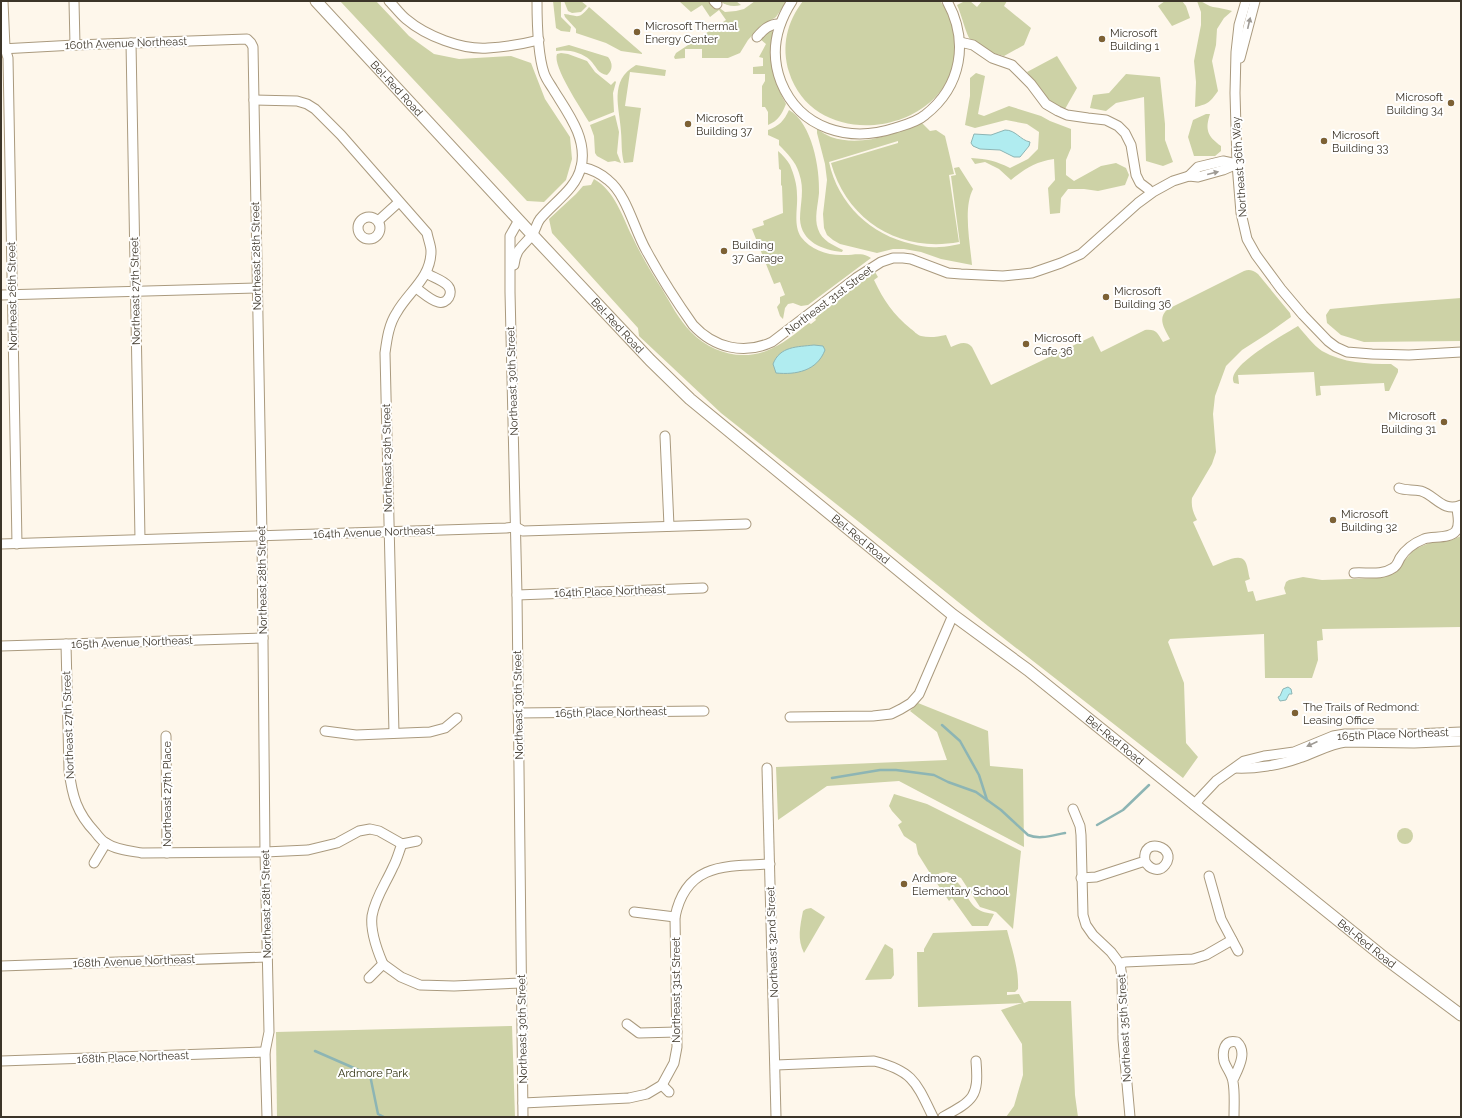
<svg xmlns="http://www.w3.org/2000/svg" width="1462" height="1118" font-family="Raleway,sans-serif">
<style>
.green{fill:#cdd2a6}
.water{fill:#b0ecf0;stroke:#8db5b4}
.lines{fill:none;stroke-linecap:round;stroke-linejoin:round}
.stream{stroke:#8db5b4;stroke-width:2.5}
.minor-casing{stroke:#aa9a7e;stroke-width:11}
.major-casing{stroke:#aa9a7e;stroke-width:13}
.minor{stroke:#fff;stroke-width:9}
.major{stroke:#fff;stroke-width:11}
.oneway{fill:#9e9a94}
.poi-dot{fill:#7d6134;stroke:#fff;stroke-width:1.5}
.labels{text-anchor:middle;stroke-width:4;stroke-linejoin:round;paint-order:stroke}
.poi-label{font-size:11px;fill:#3c3529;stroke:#fff;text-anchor:start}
.street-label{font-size:11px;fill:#3c3529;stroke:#fff}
.park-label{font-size:11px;fill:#2e300d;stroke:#fff}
</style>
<rect width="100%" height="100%" fill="#fef7eb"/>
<g class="green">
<path d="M340,1H376L409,36L434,54L459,59L511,56L531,63L545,99L570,137L572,159L566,180L544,202L527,201Z"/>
<path d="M553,1H561V17L571,27L570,32L561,31L556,28Z"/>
<path d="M564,1H581L587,6L581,12L572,13L568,11Z"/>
<path d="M679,1H710L725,12L736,11L744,9L755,1H787L776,17L759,28L748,40L740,53L728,58H702V49H685V58L675,59L674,57L676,53L726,20L719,10L710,17L702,5L691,12Z"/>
<path d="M720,1H736L741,5C734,7 726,6 720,1Z"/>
<path d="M803,1H940C951,14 955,30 955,46C957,133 816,158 789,72C781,46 787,22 803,1Z"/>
<path d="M965,1H970L977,7L982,1H1007L1004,6L1031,28L1024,45L1004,56C993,53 977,49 970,39C966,34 961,13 957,5Z"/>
<path d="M1165,1H1182L1186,6L1190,18L1172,26L1158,6Z"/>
<path d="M1197,1C1203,1 1206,5 1213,7C1220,8 1226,9 1232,11L1224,18L1217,29L1216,45L1212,61L1218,91C1210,102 1209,104 1195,107L1196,82L1194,61L1201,25V12Z"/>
<path d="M589,7L642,53V54L621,51L606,43L576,33V29L565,17L564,14C577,15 578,21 589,7Z"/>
<path d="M771,30L773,32C770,60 772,78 786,104C782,114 778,121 768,125V112L765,107H762V86L765,81V74H753V67L763,66V58L759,57L766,44L760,39Z"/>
<path d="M569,45L608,57C613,63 613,70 607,75C598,74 596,66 590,60C582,52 567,49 556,51V48Z"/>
<path d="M561,53L568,54L587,61L595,72L611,85L615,81L616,82L613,93L614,112L589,122C582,110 552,66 557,54Z"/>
<path d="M1057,56L1077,88L1065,109C1047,103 1038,87 1027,72Z"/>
<path d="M636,65L666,70L665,76L630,72L625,106L641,108L633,162L624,163C621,152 622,142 621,132C620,108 608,81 636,65Z"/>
<path d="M976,73L985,76L978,114L984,116L1009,106L1041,116L1050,121L1071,129V148L1066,160V175L1074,181L1101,166L1116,163L1126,168L1129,175L1125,185L1098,191L1084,189H1068L1061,198L1060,213L1050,214L1048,188L1055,180L1054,159C1035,162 1026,168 1011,180L999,169L985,162L975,164L971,158C988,159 996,161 1010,168L1028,159L1038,149L1039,132L1027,124L1006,120L975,128L965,125L970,96V78Z"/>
<path d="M1126,74L1160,77L1165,124V140L1173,162L1163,166L1146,161L1144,97L1116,103L1106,111L1090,108L1093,95L1109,93Z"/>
<path d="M789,110C812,123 820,168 819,193C818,205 814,218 818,229C822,241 833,245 843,250L842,252C823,250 801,242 800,219C800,203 805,190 799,173C796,162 787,153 779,145V140L768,135V130C779,126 784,121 789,110Z"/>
<path d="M1206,114H1210C1205,129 1207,136 1221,146V151L1215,156H1194L1188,137L1193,120Z"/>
<path d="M615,115L619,132L617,153L621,163L615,161L608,162L597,156L595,153L594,136L590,125Z"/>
<path d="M921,122L930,131L936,130L945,136L954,174L949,175L959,242C900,253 847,221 831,163L898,143V141L829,162C838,204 871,235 912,244C920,246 930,248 939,247C946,247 953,245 960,244L951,176L956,175L954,168L959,167L973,189C963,208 970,243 972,265L941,259L921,252L904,249H893L877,253L840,244L833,240L827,235L824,228L823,214L827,180L825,164L817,133V129C822,132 826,135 831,137C860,147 894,135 921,122Z"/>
<path d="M778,151C783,155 787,160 790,165C794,175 797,184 797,195C798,208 793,225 801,237C811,250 828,256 845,255C854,255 863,252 871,258L808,305L801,306L793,303L788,304L785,308L783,319L780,316L777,307L780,303V297L785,295L780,282L774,284L752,229L764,225L763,221L783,213L782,186L781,185V170L779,169Z"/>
<path d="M594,179C615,191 622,216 632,236C641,255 651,272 662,289C671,304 679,320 691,332C711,352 739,361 766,351C782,345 796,333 809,323L811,324L816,320L815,318L875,272L878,277L874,280C884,301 893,314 911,329C914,331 917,335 921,336C929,338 937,337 946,335L951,347C959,344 965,340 972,347L991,385L1093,336L1101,352L1145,330C1157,329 1157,333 1163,342L1170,339C1164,328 1157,318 1168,309L1244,271C1249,269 1253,270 1258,274L1290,313L1291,317L1267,334L1242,350L1226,366L1215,396L1213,414L1216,452L1212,464L1192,498C1191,507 1193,512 1197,520L1193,522L1213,566C1220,564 1238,553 1244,560C1248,564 1248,574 1250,579L1245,581L1248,592L1253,591L1256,601L1286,594L1284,588L1286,582L1289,580L1303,577L1322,580L1377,578L1388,575L1397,569L1414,550L1422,546L1432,542L1452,540L1461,536V627L1322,629L1323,640L1317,641L1318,660L1312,678H1265L1264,634L1170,639L1168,642L1184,683L1186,743L1198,757L1183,778L988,626L859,522L721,413L639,336L638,328L552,233L549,219L576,194L583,186L591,185Z"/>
<path d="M1461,298V341L1364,342L1341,335L1327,323L1326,315L1330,309L1382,304Z"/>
<path d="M1298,326C1305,334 1313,345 1322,351C1343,363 1367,364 1391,364L1398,369V372L1389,391H1385L1384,383L1320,386L1321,395L1316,396L1314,372L1238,375L1239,384L1234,383C1224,367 1285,334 1298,326Z"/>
<path d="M918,703L988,731L990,766L1023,769L1024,847L899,781L827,786L778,820L776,767L947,760L937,732L910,711Z"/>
<path d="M894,794L927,804L1021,851L1013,929L996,912L980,907L961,878L947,872L940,873L933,878L918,854L916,844L904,836L898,825L902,822L892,811L889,806Z"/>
<circle cx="1405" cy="836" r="8"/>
<path d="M947,878C963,879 965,899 976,908C981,912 988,913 994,914L988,926H972L952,898L949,901L936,882Z"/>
<path d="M811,908L825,917L804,953C797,939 800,927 803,911L806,909Z"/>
<path d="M1007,930C1012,949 1019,969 1018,989L1015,992H1007V995L1019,994L1024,1003L1029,1001H1071L1075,1095L1078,1117H1006L1014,1106L1023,1075L1022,1044L1001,1010L1022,1003L918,1007L917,952H924V949L933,933Z"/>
<path d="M885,944L893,949L894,975L891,979L865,980Z"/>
<path d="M512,1026L515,1117H277L276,1032Z"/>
</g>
<g class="water">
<path d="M1005,130C1016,130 1020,140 1030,142L1029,146L1020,157H1014L1000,150L980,149L973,146L971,143L974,134L991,135Z"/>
<path d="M814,345L823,346L825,350C817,371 796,375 776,373L773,364C780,346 797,347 814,345Z"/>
<path d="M1288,687L1291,689L1292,694H1289L1286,700L1280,701L1278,697L1280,696L1283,689Z"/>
</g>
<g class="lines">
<g class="stream">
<path d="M942,725L960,741L979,775L987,800"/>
<path d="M832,778L880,770H896L934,775L948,782L976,792L1001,810L1028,835C1040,840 1053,835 1065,833"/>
<path d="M1097,825L1123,810L1149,785"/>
<path d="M315,1051L370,1075L378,1114L384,1117"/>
</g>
<defs>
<g id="minor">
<path d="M3,1L5,48L8,58L17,544"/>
<path d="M74,1L75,45"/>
<path d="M389,1C395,7 400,14 406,19C426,36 462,50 488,48C505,47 523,44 539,40"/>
<path d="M714,1L717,4"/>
<path d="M792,1C776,26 770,54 781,82C800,129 849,143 895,128C905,125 917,122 925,115C962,86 969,41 947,1"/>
<path d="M1246,1L1239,25L1236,52L1235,93L1237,164L1241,213L1247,239L1256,255L1281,289L1303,315L1328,341L1336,347L1347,352L1372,354L1409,355L1461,352"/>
<path d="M757,37C763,30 770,23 780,24"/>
<path d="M960,42L973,45L992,58L1012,65L1031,84L1046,104L1058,111L1067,115L1088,118L1106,120L1118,126L1125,133L1131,145L1136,175L1140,183L1148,189"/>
<path d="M131,43L140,539"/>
<path d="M1,49L75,45L247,39L251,43L253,47L262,536L265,852L269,1032L265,1052L267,1117"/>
<path d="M1240,58L1255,1"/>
<path d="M254,100L297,101L307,104L315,109L341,135L427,233C428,239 431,246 431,251C431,278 409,291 397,312C389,324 387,338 385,353L394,733"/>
<path d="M581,167C591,169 600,173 608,180C627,195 634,229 646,250C660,276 676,301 693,325C714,348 744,355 772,342L856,278L881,262L893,258H903L911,259L948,273L961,274L1003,276L1032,273L1061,263L1081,254L1138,203L1153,192L1173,181L1189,176L1198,177L1223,170L1237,164"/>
<path d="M1189,176L1198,167L1223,161L1237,164"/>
<circle cx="369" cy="228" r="11"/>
<path d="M519,220L510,236V292L517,595L523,1117"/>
<path d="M378,221L399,202"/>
<path d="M514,265C516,248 523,247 532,235C536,230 536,224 540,219C554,202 576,189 581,167C588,138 567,112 553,89C550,84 546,79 544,73C538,55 537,21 537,1"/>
<path d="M416,288C422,292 430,300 438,302C447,305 454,293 448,286C443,280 432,277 426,273"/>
<path d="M1,295L257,288"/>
<path d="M665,436L669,526"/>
<path d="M1399,488C1406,491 1413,489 1421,491C1435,495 1443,513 1461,505"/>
<path d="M1,544L506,528L516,527L523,531L746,524"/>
<path d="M1354,573C1367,572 1381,576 1393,568C1397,566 1398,562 1400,558C1405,550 1414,543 1424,539C1433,536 1450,539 1456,531C1461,523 1457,515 1457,507"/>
<path d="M517,595L703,588"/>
<path d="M66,644L69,770C72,796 77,813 95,832C98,836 102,841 106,843C116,850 131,851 142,853L265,852L308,850L337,843L359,831L370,829L379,831L402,844L417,841"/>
<path d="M1,646L263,638"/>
<path d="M518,713L704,711"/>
<path d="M790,717L873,716L891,714L901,709L911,703L919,694L953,615"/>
<path d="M325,731L356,735L430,732L445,728L457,718"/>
<path d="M166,736L167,853"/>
<path d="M767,768L776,1117"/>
<path d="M1235,768C1255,769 1280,765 1299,758C1315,753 1329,744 1346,742L1414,743L1461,741"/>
<path d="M1194,805L1200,798L1216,781L1244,761L1264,756L1294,752L1333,736L1345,734H1413L1461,732"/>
<path d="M1073,809L1080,826L1081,835L1083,915L1086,925L1093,935L1111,952L1120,964L1122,977L1123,1039L1130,1117"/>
<path d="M94,863L106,843"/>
<path d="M1209,876L1221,919L1238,951"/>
<path d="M1081,878L1096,877L1145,861C1149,869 1159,873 1165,865C1179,847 1141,835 1145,861"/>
<path d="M634,912L675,917"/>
<path d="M383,964L401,977L420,985L454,986L522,983"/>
<path d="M1120,964L1125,962L1193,959L1206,955L1232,940"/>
<path d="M1,966L267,957"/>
<path d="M369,978L383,964C377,950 370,932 372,916C375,898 386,883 393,867C397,860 399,851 402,844"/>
<path d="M627,1024L639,1033L677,1032"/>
<path d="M1,1061L265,1052"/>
<path d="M776,1065L874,1061C913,1071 916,1082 933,1117"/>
<path d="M1233,1080C1238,1069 1248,1052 1237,1042C1224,1039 1222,1051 1224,1061C1226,1068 1232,1074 1233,1082C1235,1093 1234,1105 1234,1117"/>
<path d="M662,1085L669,1092"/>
<path d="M523,1103L629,1098L647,1094L662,1085L674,1063L677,1047L675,917C686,863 725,866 770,864"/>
<path d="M943,1117C974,1100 979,1097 976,1061"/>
</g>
<g id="major">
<path id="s1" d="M316,1L539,242L650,360L690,399L953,615L1028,670L1386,959L1461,1015"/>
</g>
</defs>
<use href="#minor" class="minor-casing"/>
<use href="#major" class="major-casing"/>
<use href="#minor" class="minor"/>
<use href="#major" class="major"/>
</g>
<defs><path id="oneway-solid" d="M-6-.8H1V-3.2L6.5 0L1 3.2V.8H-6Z"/></defs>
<g class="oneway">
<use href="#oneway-solid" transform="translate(1249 23) rotate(-77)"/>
<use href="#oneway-solid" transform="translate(1213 173) rotate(-14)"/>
<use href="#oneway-solid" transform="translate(1312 744) rotate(156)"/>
</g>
<g class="poi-dot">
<circle cx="637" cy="32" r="4"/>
<circle cx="1102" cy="39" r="4"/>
<circle cx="1451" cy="103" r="4"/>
<circle cx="688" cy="124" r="4"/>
<circle cx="1324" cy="141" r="4"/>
<circle cx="724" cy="251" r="4"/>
<circle cx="1106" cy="297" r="4"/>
<circle cx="1026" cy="344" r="4"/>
<circle cx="1444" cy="422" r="4"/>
<circle cx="1333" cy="520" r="4"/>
<circle cx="1295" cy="713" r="4"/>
<circle cx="904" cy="884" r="4"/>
</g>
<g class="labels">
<g class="poi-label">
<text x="645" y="30">Microsoft Thermal<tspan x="645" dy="13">Energy Center</tspan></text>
<text x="1110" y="37">Microsoft<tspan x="1110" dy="13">Building 1</tspan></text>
<text x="1443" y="101" text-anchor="end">Microsoft<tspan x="1443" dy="13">Building 34</tspan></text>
<text x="696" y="122">Microsoft<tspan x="696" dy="13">Building 37</tspan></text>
<text x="1332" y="139">Microsoft<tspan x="1332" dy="13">Building 33</tspan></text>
<text x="732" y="249">Building<tspan x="732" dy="13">37 Garage</tspan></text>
<text x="1114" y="295">Microsoft<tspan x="1114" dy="13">Building 36</tspan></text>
<text x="1034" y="342">Microsoft<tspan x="1034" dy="13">Cafe 36</tspan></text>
<text x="1436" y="420" text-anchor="end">Microsoft<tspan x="1436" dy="13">Building 31</tspan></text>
<text x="1341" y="518">Microsoft<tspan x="1341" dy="13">Building 32</tspan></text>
<text x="1303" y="711">The Trails of Redmond:<tspan x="1303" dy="13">Leasing Office</tspan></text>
<text x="912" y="882">Ardmore<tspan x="912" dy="13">Elementary School</tspan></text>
</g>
<g class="street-label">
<text transform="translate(126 43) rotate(-2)" y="4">160th Avenue Northeast</text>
<text dy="4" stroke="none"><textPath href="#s1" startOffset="119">Bel-Red Road</textPath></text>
<text transform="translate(1239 167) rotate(-94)" y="4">Northeast 36th Way</text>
<text transform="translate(256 256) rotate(-91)" y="4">Northeast 28th Street</text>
<text transform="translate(135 291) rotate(-91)" y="4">Northeast 27th Street</text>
<text transform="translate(12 296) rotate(-91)" y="4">Northeast 26th Street</text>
<text transform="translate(829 300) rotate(-37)" y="4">Northeast 31st Street</text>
<text dy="4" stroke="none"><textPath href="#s1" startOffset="443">Bel-Red Road</textPath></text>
<text transform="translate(512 381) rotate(-92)" y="4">Northeast 30th Street</text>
<text transform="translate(387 458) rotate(-91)" y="4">Northeast 29th Street</text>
<text transform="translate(374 532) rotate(-2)" y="4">164th Avenue Northeast</text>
<text dy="4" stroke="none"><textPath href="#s1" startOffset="767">Bel-Red Road</textPath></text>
<text transform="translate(262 580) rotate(-91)" y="4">Northeast 28th Street</text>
<text transform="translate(610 591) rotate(-2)" y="4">164th Place Northeast</text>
<text transform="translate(132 642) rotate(-2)" y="4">165th Avenue Northeast</text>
<text transform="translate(518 705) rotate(-91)" y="4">Northeast 30th Street</text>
<text transform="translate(611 712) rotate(-1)" y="4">165th Place Northeast</text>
<text transform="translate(68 725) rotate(-92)" y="4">Northeast 27th Street</text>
<text transform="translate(1393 734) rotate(-2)" y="4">165th Place Northeast</text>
<text dy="4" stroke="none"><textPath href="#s1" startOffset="1091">Bel-Red Road</textPath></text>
<text transform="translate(167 794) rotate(-90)" y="4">Northeast 27th Place</text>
<text transform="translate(266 904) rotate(-91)" y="4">Northeast 28th Street</text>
<text transform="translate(772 942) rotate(-92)" y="4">Northeast 32nd Street</text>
<text dy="4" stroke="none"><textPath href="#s1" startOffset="1415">Bel-Red Road</textPath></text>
<text transform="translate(134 961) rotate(-2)" y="4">168th Avenue Northeast</text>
<text transform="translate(676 990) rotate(-90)" y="4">Northeast 31st Street</text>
<text transform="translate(1124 1028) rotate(-93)" y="4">Northeast 35th Street</text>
<text transform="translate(522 1029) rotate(-91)" y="4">Northeast 30th Street</text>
<text transform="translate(133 1057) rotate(-2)" y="4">168th Place Northeast</text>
</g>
<g class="park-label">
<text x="373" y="1077">Ardmore Park</text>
</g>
</g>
<rect width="1462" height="1118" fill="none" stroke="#3c3529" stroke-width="4"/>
</svg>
